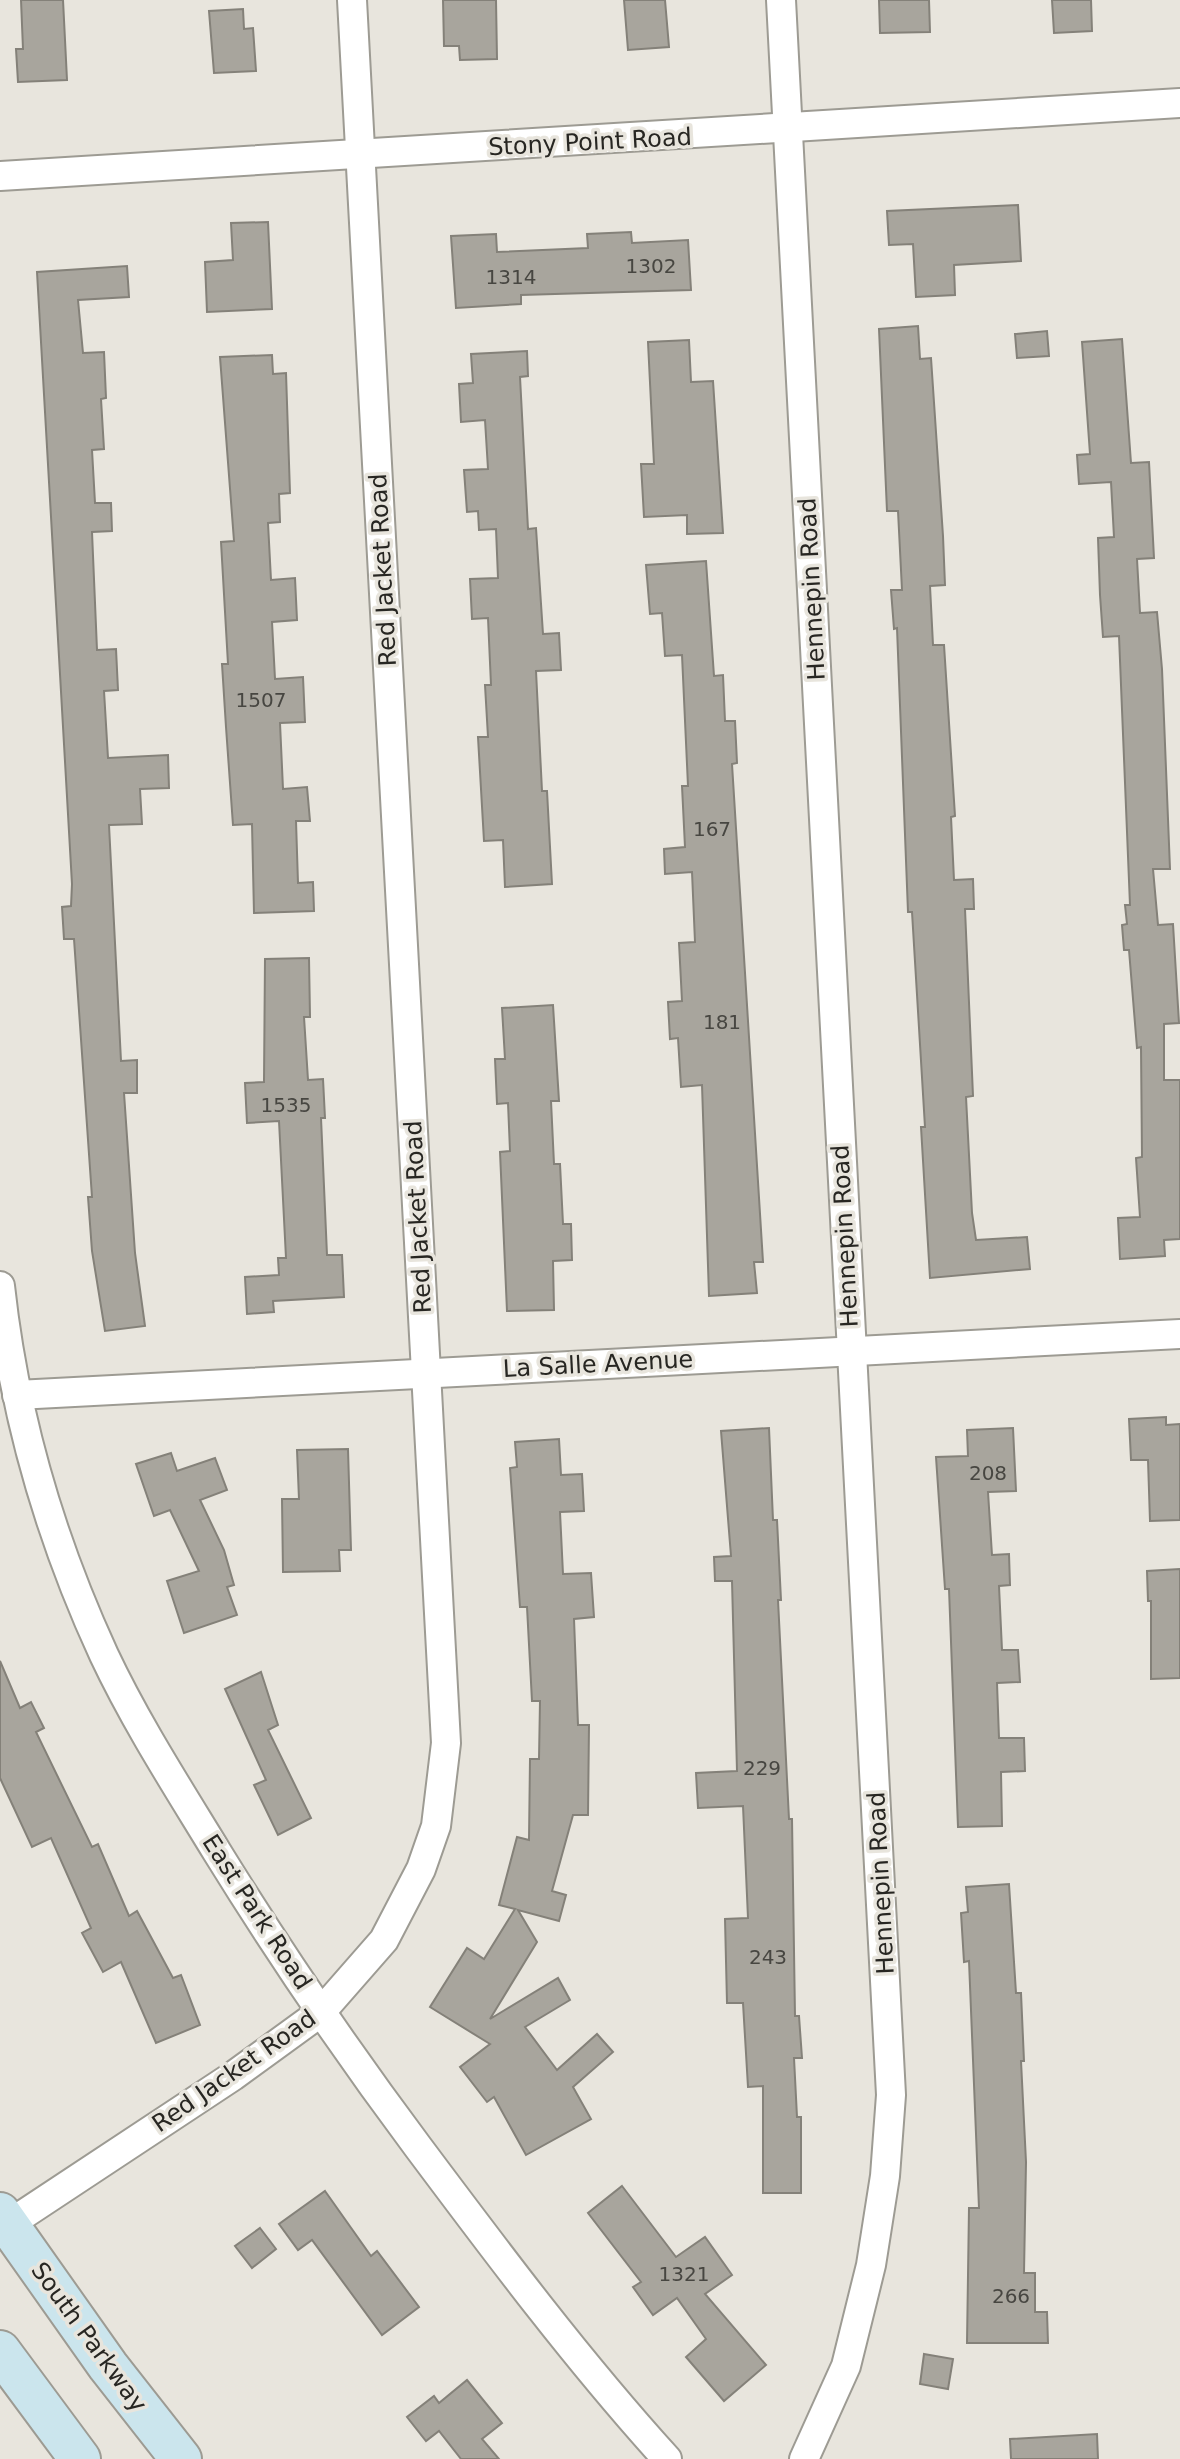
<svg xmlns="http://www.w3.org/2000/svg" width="1180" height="2459" font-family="'DejaVu Sans',sans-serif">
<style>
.building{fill:#a8a59d;stroke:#848179;stroke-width:2}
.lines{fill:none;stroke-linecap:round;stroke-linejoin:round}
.street-casing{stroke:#9d9b93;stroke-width:32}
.secondary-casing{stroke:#9d9b93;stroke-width:44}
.street{stroke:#fff;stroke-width:28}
.secondary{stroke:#cbe5ed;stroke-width:40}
.labels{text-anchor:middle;stroke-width:7;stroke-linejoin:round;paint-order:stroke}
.number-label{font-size:20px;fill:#474641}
.street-label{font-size:24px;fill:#272622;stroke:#e8e5dd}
</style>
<rect width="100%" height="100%" fill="#e8e5dd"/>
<g class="building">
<path d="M21,0H63L67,80L18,82L16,49H23Z"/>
<path d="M443,0H496L497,59L460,60L459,46H444Z"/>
<path d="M624,0H665L669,47L628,50Z"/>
<path d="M879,0H929L930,32L880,33Z"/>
<path d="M1052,0H1091L1092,31L1054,33Z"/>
<path d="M243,9L244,29L253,28L256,71L214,73L209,11Z"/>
<path d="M1018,205L1021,261L954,265L955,295L916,297L913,244L889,245L887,211Z"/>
<path d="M268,222L272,309L207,312L205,262L233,260L231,223Z"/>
<path d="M631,232L632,243L688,240L691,290L521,295V304L456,308L451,236L496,234L497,252L588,248L587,234Z"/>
<path d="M127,266L129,297L78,300L83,353L104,352L106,398L101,399L104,449L92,450L95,503H111L112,531L92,532L97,650L116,649L118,690L104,691L108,758L168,755L169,788L140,789L142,824L109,825L121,1061L137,1060V1093H124L135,1253L145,1326L105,1331L92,1251L88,1197H92L74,939H64L62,907L71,906L72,884L37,272Z"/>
<path d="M918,326L920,359L931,358L943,536L945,585L930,586L933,645H944L955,816L951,817L954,880L973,879L974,909H965L973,1096L966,1097L972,1213L976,1240L1027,1237L1030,1269L930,1278L921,1127H925L912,912H908L897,628L894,629L891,590H902L898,511H887L879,329Z"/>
<path d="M1047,331L1049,356L1017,358L1015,334Z"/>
<path d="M1122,339L1131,463L1149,462L1154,558L1137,559L1140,613L1157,612L1162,669L1170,869H1153L1158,925L1173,924L1179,1023L1164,1024V1080H1180V1239L1164,1240L1165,1256L1120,1259L1118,1218L1140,1217L1136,1158L1142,1157L1141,1047L1137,1048L1129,950H1124L1122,925L1127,924L1125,905H1130L1119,636L1103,637L1100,595L1098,538L1114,537L1111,482L1079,484L1077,455L1090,454L1082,342Z"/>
<path d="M689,340L691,382L713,381L723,533L687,534V515L644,517L641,464H654L648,342Z"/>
<path d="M527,351L528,376L520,377L528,529L536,528L543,634L559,633L561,670L536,671L542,791H547L552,884L505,887L503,840L484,841L478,737H488L485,685H491L488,618L472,619L470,579L498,578L496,529L479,530L478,511L467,512L464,470L488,469L485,420L461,422L459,384L473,383L471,354Z"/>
<path d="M272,355L273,374L286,373L290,493L279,494L280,522L268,523L271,580L295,578L297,620L272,622L275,679L303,677L305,722L280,723L283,789L307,787L310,821H296L298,883L313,882L314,911L254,913L252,824L233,825L226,727L222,664H228L221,542L234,541L220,357Z"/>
<path d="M706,561L714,676L723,675L725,721H735L737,763L732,764L763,1262H754L757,1293L709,1296L702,1085L681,1087L678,1038L670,1039L668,1002L682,1001L679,943L695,942L692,872L665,874L664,849L685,847L682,786H688L682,655L665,656L662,613L650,614L646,565Z"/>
<path d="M309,958L310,1017H304L308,1080L323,1079L325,1118H321L327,1255H342L344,1297L273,1301L274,1312L247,1314L245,1277L279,1275L278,1258H286L279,1121L247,1123L245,1083L264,1082L265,959Z"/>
<path d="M553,1005L559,1101H551L554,1164H560L563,1224H571L572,1260L553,1261L554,1310L507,1311L500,1152L510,1151L508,1103L497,1104L495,1059H505L502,1008Z"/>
<path d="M1166,1417V1425L1180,1424V1520L1150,1521L1148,1460H1131L1129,1419Z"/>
<path d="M769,1428L773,1520H777L781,1600H778L789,1819H792L795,2016H799L802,2058H794L797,2117H801V2193H763V2086L748,2087L743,2003H727L725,1919L748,1918L743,1806L698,1808L696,1773L737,1771L732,1581H715L714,1557L731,1556L721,1431Z"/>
<path d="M1013,1428L1016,1491L988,1492L992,1555L1009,1554L1010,1585L999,1586L1002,1650H1018L1020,1682L997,1683L999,1738H1024L1025,1771L1001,1772L1002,1826L958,1827L949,1589H945L936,1457L968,1456L967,1430Z"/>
<path d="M559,1439L561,1475L582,1474L584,1511L560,1512L563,1574L591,1573L594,1617L574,1619L578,1725H589L588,1815H573L552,1891L566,1895L559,1921L518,1910L537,1942L490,2019L558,1978L570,2000L525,2027L557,2070L597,2034L613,2052L573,2087L591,2119L526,2155L494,2097L487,2102L460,2067L490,2044L430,2007L467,1948L484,1959L515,1909L499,1905L517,1837L529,1840L530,1759H539L540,1701H532L527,1607H520L510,1468L517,1467L515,1442Z"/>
<path d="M348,1449L351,1550H339L340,1571L283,1572L282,1499H299L297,1450Z"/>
<path d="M171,1453L177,1471L215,1458L227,1490L200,1500L224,1550L234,1585L227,1587L237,1615L184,1633L167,1581L199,1571L170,1510L154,1516L136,1464Z"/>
<path d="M1180,1569V1678L1151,1679V1601H1148L1147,1571Z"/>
<path d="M0,1661L20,1708L31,1702L44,1728L36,1732L92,1847L98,1844L129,1916L137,1911L173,1978L181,1975L200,2025L156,2043L121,1962L103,1972L82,1933L91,1928L51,1838L32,1847L0,1778Z"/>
<path d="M261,1672L278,1725L268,1730L311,1818L278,1835L254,1785L266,1780L225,1689Z"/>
<path d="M1009,1884L1016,1993H1021L1024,2061H1021L1026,2162L1024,2273H1035V2312H1047L1048,2343H967L969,2208H979L969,1961L964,1962L961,1913L968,1912L966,1887Z"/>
<path d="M622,2186L676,2257L705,2237L732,2275L705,2294L766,2365L724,2401L686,2357L706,2339L677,2298L653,2315L633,2287L641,2282L588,2213Z"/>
<path d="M325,2191L371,2256L377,2251L419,2307L382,2335L312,2240L298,2250L279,2224Z"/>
<path d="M260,2228L276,2249L252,2268L235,2246Z"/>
<path d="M924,2354L953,2359L948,2389L920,2384Z"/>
<path d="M467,2380L502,2423L482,2439L499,2459H461L439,2431L426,2441L407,2417L434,2396L439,2403Z"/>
<path d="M1097,2434L1098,2459H1011L1010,2439Z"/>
</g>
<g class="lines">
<defs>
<g id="street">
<path d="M781,0L891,2095L885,2176L871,2265L846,2366L804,2459"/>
<path d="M0,176L1180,103"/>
<path d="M0,1286C14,1414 50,1538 104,1655C136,1723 178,1788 217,1852C280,1954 347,2052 418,2147C498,2254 578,2361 667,2459"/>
<path d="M17,1395L1180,1334"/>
<path d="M0,2230L233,2076L321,2012L384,1940L421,1869L436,1826L446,1743L352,0"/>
</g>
<g id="secondary">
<path d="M0,2213L108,2366L181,2459"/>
<path d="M0,2351L80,2459"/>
</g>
</defs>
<use href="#street" class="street-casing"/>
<use href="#secondary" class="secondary-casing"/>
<use href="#street" class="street"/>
<use href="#secondary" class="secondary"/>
</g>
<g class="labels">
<g class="number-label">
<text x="651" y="273">1302</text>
<text x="511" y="284">1314</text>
<text x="261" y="707">1507</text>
<text x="712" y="836">167</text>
<text x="722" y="1029">181</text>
<text x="286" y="1112">1535</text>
<text x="988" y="1480">208</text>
<text x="762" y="1775">229</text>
<text x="768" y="1964">243</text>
<text x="684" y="2281">1321</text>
<text x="1011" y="2303">266</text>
</g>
<g class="street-label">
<text transform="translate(590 142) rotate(-3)" y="8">Stony Point Road</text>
<text transform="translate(383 570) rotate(-93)" y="8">Red Jacket Road</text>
<text transform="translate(812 589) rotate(-93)" y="8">Hennepin Road</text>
<text transform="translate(418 1217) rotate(-93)" y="8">Red Jacket Road</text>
<text transform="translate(845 1236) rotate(-93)" y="8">Hennepin Road</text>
<text transform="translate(598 1364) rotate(-3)" y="8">La Salle Avenue</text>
<text transform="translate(881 1883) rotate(-93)" y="8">Hennepin Road</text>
<text transform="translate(257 1912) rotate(57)" y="8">East Park Road</text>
<text transform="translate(234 2071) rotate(-35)" y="8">Red Jacket Road</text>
<text transform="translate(89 2337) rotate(54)" y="8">South Parkway</text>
</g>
</g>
</svg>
